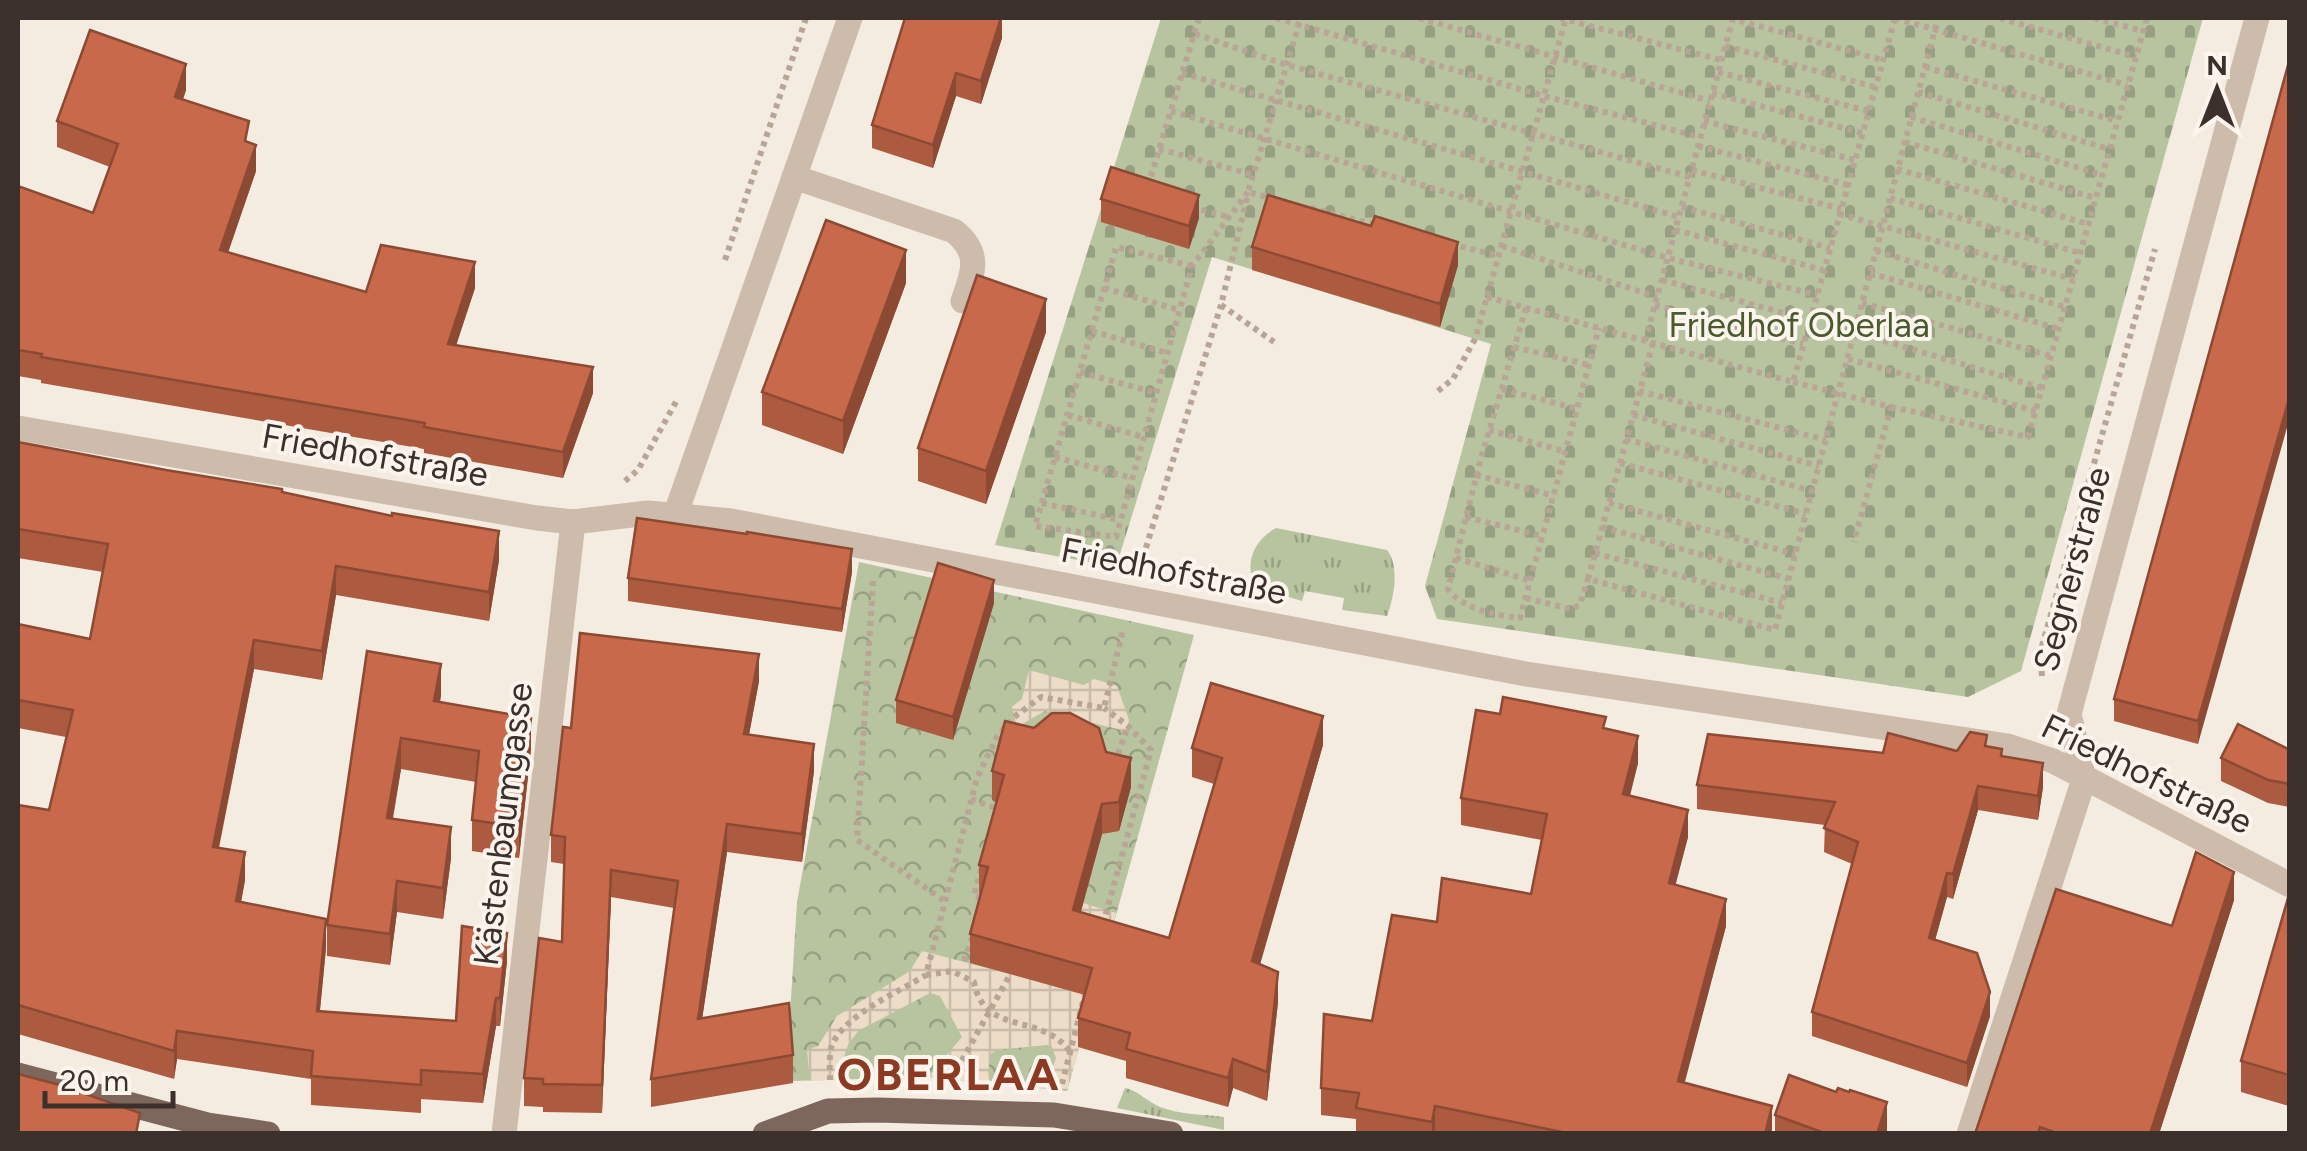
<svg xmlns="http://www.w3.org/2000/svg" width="2307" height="1151" font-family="Figtree,sans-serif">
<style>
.grass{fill:url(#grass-tufts)}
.forest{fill:url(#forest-crowns)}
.cemetery{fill:url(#cemetery-stones)}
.plaza{fill:url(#plaza-grid)}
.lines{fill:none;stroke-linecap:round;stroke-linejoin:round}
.path{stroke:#b9a596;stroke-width:6;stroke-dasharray:5 5;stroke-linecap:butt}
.minor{stroke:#cdbbac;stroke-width:25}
.major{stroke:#7d675c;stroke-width:25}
.wall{fill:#ac5a40}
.shaded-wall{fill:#8c4a34}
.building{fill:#c8694b;stroke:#8c4a34;stroke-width:2.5}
.labels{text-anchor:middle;stroke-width:8;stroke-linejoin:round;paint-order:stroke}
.park-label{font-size:35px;fill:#4a5a2e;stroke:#fbf5ee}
.street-label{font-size:35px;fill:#3b302b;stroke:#fbf5ee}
.district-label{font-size:45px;font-weight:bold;letter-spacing:2.5px;fill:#8c3b22;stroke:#fbf5ee}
</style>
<defs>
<pattern id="grass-tufts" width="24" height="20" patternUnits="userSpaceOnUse" patternTransform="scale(2.5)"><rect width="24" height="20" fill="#b8c4a0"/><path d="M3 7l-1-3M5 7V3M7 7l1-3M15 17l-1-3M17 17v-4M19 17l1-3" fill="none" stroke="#97a083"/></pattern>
<pattern id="forest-crowns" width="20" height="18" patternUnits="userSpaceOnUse" patternTransform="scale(2.5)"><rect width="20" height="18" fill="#b8c4a0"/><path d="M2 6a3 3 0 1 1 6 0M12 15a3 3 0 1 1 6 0" fill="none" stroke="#97a083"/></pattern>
<pattern id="cemetery-stones" width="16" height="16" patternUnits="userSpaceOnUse" patternTransform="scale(2.5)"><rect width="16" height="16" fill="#b8c4a0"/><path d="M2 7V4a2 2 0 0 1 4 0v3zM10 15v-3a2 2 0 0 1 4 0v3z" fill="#97a083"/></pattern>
<pattern id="plaza-grid" width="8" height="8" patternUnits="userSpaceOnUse" patternTransform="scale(2.5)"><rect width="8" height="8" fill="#ecdcc8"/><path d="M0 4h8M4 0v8" fill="none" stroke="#cbbdac"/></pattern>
</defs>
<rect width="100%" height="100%" fill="#f4ebe1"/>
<g class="grass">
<path d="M1276,528L1387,550C1400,566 1394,598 1387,616L1342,610L1344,598L1305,591L1302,601L1256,587C1243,564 1254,540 1276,528Z"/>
<path d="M1125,1088C1137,1090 1148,1102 1160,1107C1181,1115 1203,1114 1224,1117V1130L1117,1108Z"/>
</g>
<path class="forest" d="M859,562L1194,635L1067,1091L928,1077L792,1081L789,1031L797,902Z"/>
<path class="cemetery" d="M1161,18H2203L2021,671L1968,697L1437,619L1425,586L1491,344L1212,257L1116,567L995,545Z"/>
<g class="plaza">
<path d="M1029,670L1084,685L1094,679L1117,686L1130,723L1125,731L1045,711L1017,727L1012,707L1022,699Z"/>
<path d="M1083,903L1116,913L1067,1091L1038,1088L1039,1081L1049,1078L1056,1058L1052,1047L1047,1045L996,1050L991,1054L988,1072L992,1083L928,1077L962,1037L940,996L930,993L858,1031L848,1045L842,1063L849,1079L810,1081L807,1050L818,1046L837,1016L910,971L922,951L1052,985Z"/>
</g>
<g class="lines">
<g class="path">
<path d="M1276,18L1544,96L1700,137"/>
<path d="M1419,18L1710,101"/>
<path d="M1560,18L1721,60"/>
<path d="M1730,18L1882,60"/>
<path d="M1895,18L2127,85"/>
<path d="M2000,18L2136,57"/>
<path d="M2094,18L2143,31"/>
<path d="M1195,34L1287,65L1690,177"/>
<path d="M1725,46L1875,87"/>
<path d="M1925,67L2117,121"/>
<path d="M1718,72L1868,111"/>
<path d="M1182,73L1679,217"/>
<path d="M1918,92L2109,149"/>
<path d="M1712,93L1862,133"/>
<path d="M1171,111L1668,258L1817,295"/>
<path d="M1911,117L2102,175"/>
<path d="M1704,121L1855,160"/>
<path d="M1905,142L2095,198"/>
<path d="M1698,146L1848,185"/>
<path d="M1159,149L1254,175"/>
<path d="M1897,169L2088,224"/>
<path d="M1692,170L1841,209"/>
<path d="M1148,186L1199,18"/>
<path d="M1247,198L1221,305L1274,342"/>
<path d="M1890,198L2080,253"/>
<path d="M1275,199L1248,192L1301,18"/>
<path d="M1192,207L1229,217"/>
<path d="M1682,207L1830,248"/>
<path d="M1311,208L1376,225"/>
<path d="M1839,214L2073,279"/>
<path d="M1675,230L1823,270"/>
<path d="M1451,244L1499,256"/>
<path d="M1502,246L1657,297"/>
<path d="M1876,251L2065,307"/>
<path d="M725,260L806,18"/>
<path d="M1192,266L1116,247L1035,526L1116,537L1192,266L1248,192"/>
<path d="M1870,273L2059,329"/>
<path d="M1662,280L1810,320"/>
<path d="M1104,288L1179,310"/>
<path d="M1487,297L1793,382L1895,18"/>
<path d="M1862,303L2051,356"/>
<path d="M1655,305L1803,344"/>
<path d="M1526,308L1481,458L1448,589C1464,610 1495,615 1520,618L1599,328"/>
<path d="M1092,331L1167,353"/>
<path d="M1855,332L2042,388"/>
<path d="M1645,341L1733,18"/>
<path d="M1653,343L1588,579L1775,630L1938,18"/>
<path d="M1514,347L1589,365"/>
<path d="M1848,359L2036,411"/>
<path d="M1080,372L1156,393"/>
<path d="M1793,382L1891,407L1854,542"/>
<path d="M1502,389L1578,409"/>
<path d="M1438,391L1453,379L1475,339L1566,18"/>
<path d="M1639,391L1826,440"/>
<path d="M1891,407L2028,437L2147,18"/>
<path d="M1068,415L1143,437"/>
<path d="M1633,415L1819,466"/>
<path d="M1489,430L1566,452"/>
<path d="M1626,439L1812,491"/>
<path d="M1055,457L1132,478"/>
<path d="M1620,463L1806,514"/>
<path d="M1476,475L1554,496"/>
<path d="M625,481L638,470L677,400"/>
<path d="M1042,503L1120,520"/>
<path d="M1609,503L1795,554"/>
<path d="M1466,517L1542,536"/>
<path d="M1602,527L1789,579"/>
<path d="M1595,553L1782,603"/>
<path d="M1456,558L1531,581"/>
<path d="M1140,567L1221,305"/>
<path d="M873,581L857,840L943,900"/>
<path d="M1526,598L1570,609L1580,605L1588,579"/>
<path d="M2042,676L2040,653L2155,249"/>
<path d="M1118,754L1128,726"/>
<path d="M971,799L998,809"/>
<path d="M981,869L974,896L988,900"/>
<path d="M1103,924L1151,750L1128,726L1104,708"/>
<path d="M964,961L972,938"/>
<path d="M926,975L952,971L974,982C984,1037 1043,1012 1070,1052"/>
<path d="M952,1078L1011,973"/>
<path d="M830,1080C830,1070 829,1057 831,1048C840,1017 900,991 926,975L977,778L998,735L1014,717L1041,697L1104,708L1123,630"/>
<path d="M1062,1084L1086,990"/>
</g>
<g class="minor">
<path d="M794,177L954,231C981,253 974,271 963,301"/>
<path d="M18,428L537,518L573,522L648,513L731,521L1526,674L2008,746L2053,761L2290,885"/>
<path d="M676,513L850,18"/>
<path d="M504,1134L573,522"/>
<path d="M1969,1134L2084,779L2069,714L2257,18"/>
</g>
<g class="major">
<path d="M18,1075L208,1125L268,1134"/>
<path d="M765,1134L828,1111L877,1110L1054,1115L1171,1134"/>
</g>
</g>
<g class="wall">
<path d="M1002,18V38L981,104L956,96L933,168L872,148V125Z"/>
<path d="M2290,58L2198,744L2114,721V699Z"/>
<path d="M186,90L183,99L249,142L256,171L228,252L366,292L475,288L456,345L593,393L563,478L424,453V449L41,383V380L18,376V186L93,213L110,167L57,147V121Z"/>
<path d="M1101,199L1199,218L1189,249L1101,222Z"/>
<path d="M1371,226L1458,265L1440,327L1252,270V247Z"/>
<path d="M906,283L843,454L762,425V392Z"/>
<path d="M1046,332L986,504L918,481V448Z"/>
<path d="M18,442L282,492L499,560L489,621L336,595L322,680L254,669L219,848L245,880L241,902L326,948L320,1011L456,1021L507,961L500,1026H496L483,1103L421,1099V1113L311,1105V1079L177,1059L174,1079L18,1034V805L49,810L66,737L18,728V624L90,639L103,572L18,558Z"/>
<path d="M747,534L852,572L842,632L628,601V578Z"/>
<path d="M994,603L953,740L896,723V700Z"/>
<path d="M367,651L441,695L440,702L531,749L519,858L472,851V820L476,782L401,769L393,819L451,858L443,919L397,912L390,965L327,956V925Z"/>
<path d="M759,681L749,735L814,771L802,862L727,852L702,1019L793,1055V1083L651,1107V1079L674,908L611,897L602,1113L543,1112V1107L524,1106V1078L562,942L564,864L551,862V835L571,728Z"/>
<path d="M1606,728L1638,763L1630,796L1688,837L1675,885L1726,926L1684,1083L1772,1106V1134H1356V1119L1321,1115V1088L1372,1021L1437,922L1531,894L1542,840L1461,825V798Z"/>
<path d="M1323,745L1260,965L1278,1002L1267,1101L1233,1088L1228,1107L1126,1078V1061L1078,1047V1018L1085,995L970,963V934L981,894H979V865L996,802L992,800V771L1106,752L1131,787L1119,831L1102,834L1081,912L1169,938L1214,784L1192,777V748Z"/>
<path d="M1987,746L2043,787L2038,820L1978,810L1953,899L1947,897L1935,940L1990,1016L1967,1087L1812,1036V1012L1852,864L1824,852L1825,825L1697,809V785L1883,753L1957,751Z"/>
<path d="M2290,750V807L2268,803L2221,781V758Z"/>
<path d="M2290,898L2289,1106L2241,1092V1061Z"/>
<path d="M2234,900L2159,1134H1975L2172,926Z"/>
<path d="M1775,1115L1887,1131V1134H1775Z"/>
</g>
<g class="shaded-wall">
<path d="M1001,18L1002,38L981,104V81Z"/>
<path d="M186,64V90L175,123V97Z"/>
<path d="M956,73V96L933,168V145Z"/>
<path d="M256,145V171L220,276V250Z"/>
<path d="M1199,195V218L1189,249V226Z"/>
<path d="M1458,242V265L1440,327V304Z"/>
<path d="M906,250V283L843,454V421Z"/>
<path d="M475,262V288L448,370V344Z"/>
<path d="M1046,299V332L986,504V471Z"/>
<path d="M593,367V393L563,478V452Z"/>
<path d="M2290,395V417L2198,744V721Z"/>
<path d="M499,531V560L489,621V592Z"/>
<path d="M852,549V572L842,632V609Z"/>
<path d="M336,566V595L322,680V651Z"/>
<path d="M994,580V603L953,740V717Z"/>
<path d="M254,640V669L213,875V847Z"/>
<path d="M759,654V681L744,761V734Z"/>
<path d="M441,664V695L434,732V701Z"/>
<path d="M1323,716V745L1252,991V961Z"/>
<path d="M531,718V749L519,858V827Z"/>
<path d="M1638,736V763L1623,821V794Z"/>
<path d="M401,738V769L387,849V818Z"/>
<path d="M814,744V771L802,862V834Z"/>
<path d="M1131,758V787L1119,831V802Z"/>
<path d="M2043,763V787L2038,820V796Z"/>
<path d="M1978,786V810L1953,899V874Z"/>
<path d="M1102,804V834L1073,939V910Z"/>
<path d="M1688,810V837L1669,910V883Z"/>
<path d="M727,824V852L698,1047V1019Z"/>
<path d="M451,827V858L443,919V888Z"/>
<path d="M245,852V880L236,929V901Z"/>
<path d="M611,870V897L602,1113V1085Z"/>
<path d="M2234,872V900L2159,1134H2150Z"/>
<path d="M1947,873V897L1929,962V938Z"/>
<path d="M397,881V912L390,965V934Z"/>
<path d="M1726,899V926L1678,1108V1081Z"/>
<path d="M326,919V948L317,1039V1011Z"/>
<path d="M507,933V961L500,1026V998Z"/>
<path d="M1278,972V1002L1267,1101V1072Z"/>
<path d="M1990,992V1016L1967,1087V1063Z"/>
<path d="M496,998V1026L483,1103V1074Z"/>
<path d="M177,1031V1059L174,1079V1051Z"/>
<path d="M1233,1059V1088L1228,1107V1078Z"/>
<path d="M1887,1102V1134H1877Z"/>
<path d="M1435,1106V1132L1432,1134V1122Z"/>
<path d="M1772,1106V1134H1765Z"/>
</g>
<g class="building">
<path d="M905,18H1001L981,81L956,73L933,145L872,125Z"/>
<path d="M90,30L186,64L175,97L249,121L245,141L256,145L220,250L366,292L381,245L475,262L448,344L593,367L563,452L424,427L425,423L41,357L42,354L18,350V186L93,213L118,144L57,121Z"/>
<path d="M2290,58V395L2198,721L2114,699Z"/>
<path d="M1111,167L1199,195L1189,226L1101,199Z"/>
<path d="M1268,195L1371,226L1375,216L1458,242L1440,304L1252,247Z"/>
<path d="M826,220L906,250L843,421L762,392Z"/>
<path d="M977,275L1046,299L986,471L918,448Z"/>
<path d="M18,442L166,470L282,489V492L392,516V513L499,531L489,592L336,566L322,651L254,640L213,847L245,852L236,901L326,919L317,1011L456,1021L462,926L507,933L500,998H496L483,1074L421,1070V1085L311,1076L313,1051L177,1031L174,1051L18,1005V805L49,810L73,710L18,700V624L90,639L108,544L18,529Z"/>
<path d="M637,518L747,534V532L852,549L842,609L628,578Z"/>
<path d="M938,563L994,580L953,717L896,700Z"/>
<path d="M580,633L759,654L744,734L814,744L802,834L727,824L698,1019L789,1003L793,1055L651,1079L678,881L611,870L602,1085L543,1084V1079L524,1078L539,938L562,942L565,837L551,835L563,727L571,728Z"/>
<path d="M367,651L441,664L434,701L531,718L519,827L472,820L479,751L401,738L387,818L451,827L443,888L397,881L390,934L327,925Z"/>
<path d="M1211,683L1323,716L1252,961L1278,972L1267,1072L1233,1059L1228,1078L1126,1049L1130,1033L1078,1018L1092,968L970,934L988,867L979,865L1004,775L992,771L1005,721L1034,728L1052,713H1070L1099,728L1106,752L1131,758L1119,802L1102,804L1073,910L1169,938L1222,758L1192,748Z"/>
<path d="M1503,697L1606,717L1603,728L1638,736L1623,794L1688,810L1669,883L1726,899L1678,1081L1772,1106L1765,1134H1572L1435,1106L1432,1122L1356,1108L1359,1093L1321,1088L1324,1014L1372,1021L1392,915L1437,922L1442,878L1531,894L1547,814L1461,798L1476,710L1500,714Z"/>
<path d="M2238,724L2290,750V784L2268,780L2221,758Z"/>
<path d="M1970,732L1987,735L1985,746L2002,749L2001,756L2043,763L2038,796L1978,786L1953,874L1947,873L1929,938L1977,953L1990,992L1967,1063L1812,1012L1858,842L1824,828L1835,802L1697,785L1708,734L1883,753L1888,733L1957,751Z"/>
<path d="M2196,852L2234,872L2150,1134H2060L2040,1127L2038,1134H1975L2056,889L2172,926Z"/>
<path d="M2288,898H2290L2289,1075L2241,1061Z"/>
<path d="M18,1074L60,1085L140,1113L136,1134H18Z"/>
<path d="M1789,1075L1836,1092L1838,1088L1849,1092L1850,1090L1887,1102L1877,1134H1827L1775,1115Z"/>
</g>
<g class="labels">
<g class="park-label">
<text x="1799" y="337">Friedhof Oberlaa</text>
</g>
<g class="street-label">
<text transform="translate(375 455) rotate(10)" y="12">Friedhofstraße</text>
<text transform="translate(2072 569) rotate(-75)" y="12">Segnerstraße</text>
<text transform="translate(1174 571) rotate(11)" y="12">Friedhofstraße</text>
<text transform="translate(2147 774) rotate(26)" y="12">Friedhofstraße</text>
<text transform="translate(503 824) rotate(-83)" y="12">Kästenbaumgasse</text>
</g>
<g class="district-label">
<text x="949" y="1090">OBERLAA</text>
</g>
</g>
<rect width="2307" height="1151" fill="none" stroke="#3b302b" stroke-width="40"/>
<g transform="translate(2217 90)" stroke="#fbf5ee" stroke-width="8" paint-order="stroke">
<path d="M0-8L18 38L0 25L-18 38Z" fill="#3b302b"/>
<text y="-15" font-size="28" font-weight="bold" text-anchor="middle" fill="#3b302b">N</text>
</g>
<path d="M45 1091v15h128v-15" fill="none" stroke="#3b302b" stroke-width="5"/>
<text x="60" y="1091" font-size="30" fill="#3b302b" stroke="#fbf5ee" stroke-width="8" paint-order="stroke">20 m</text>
</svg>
